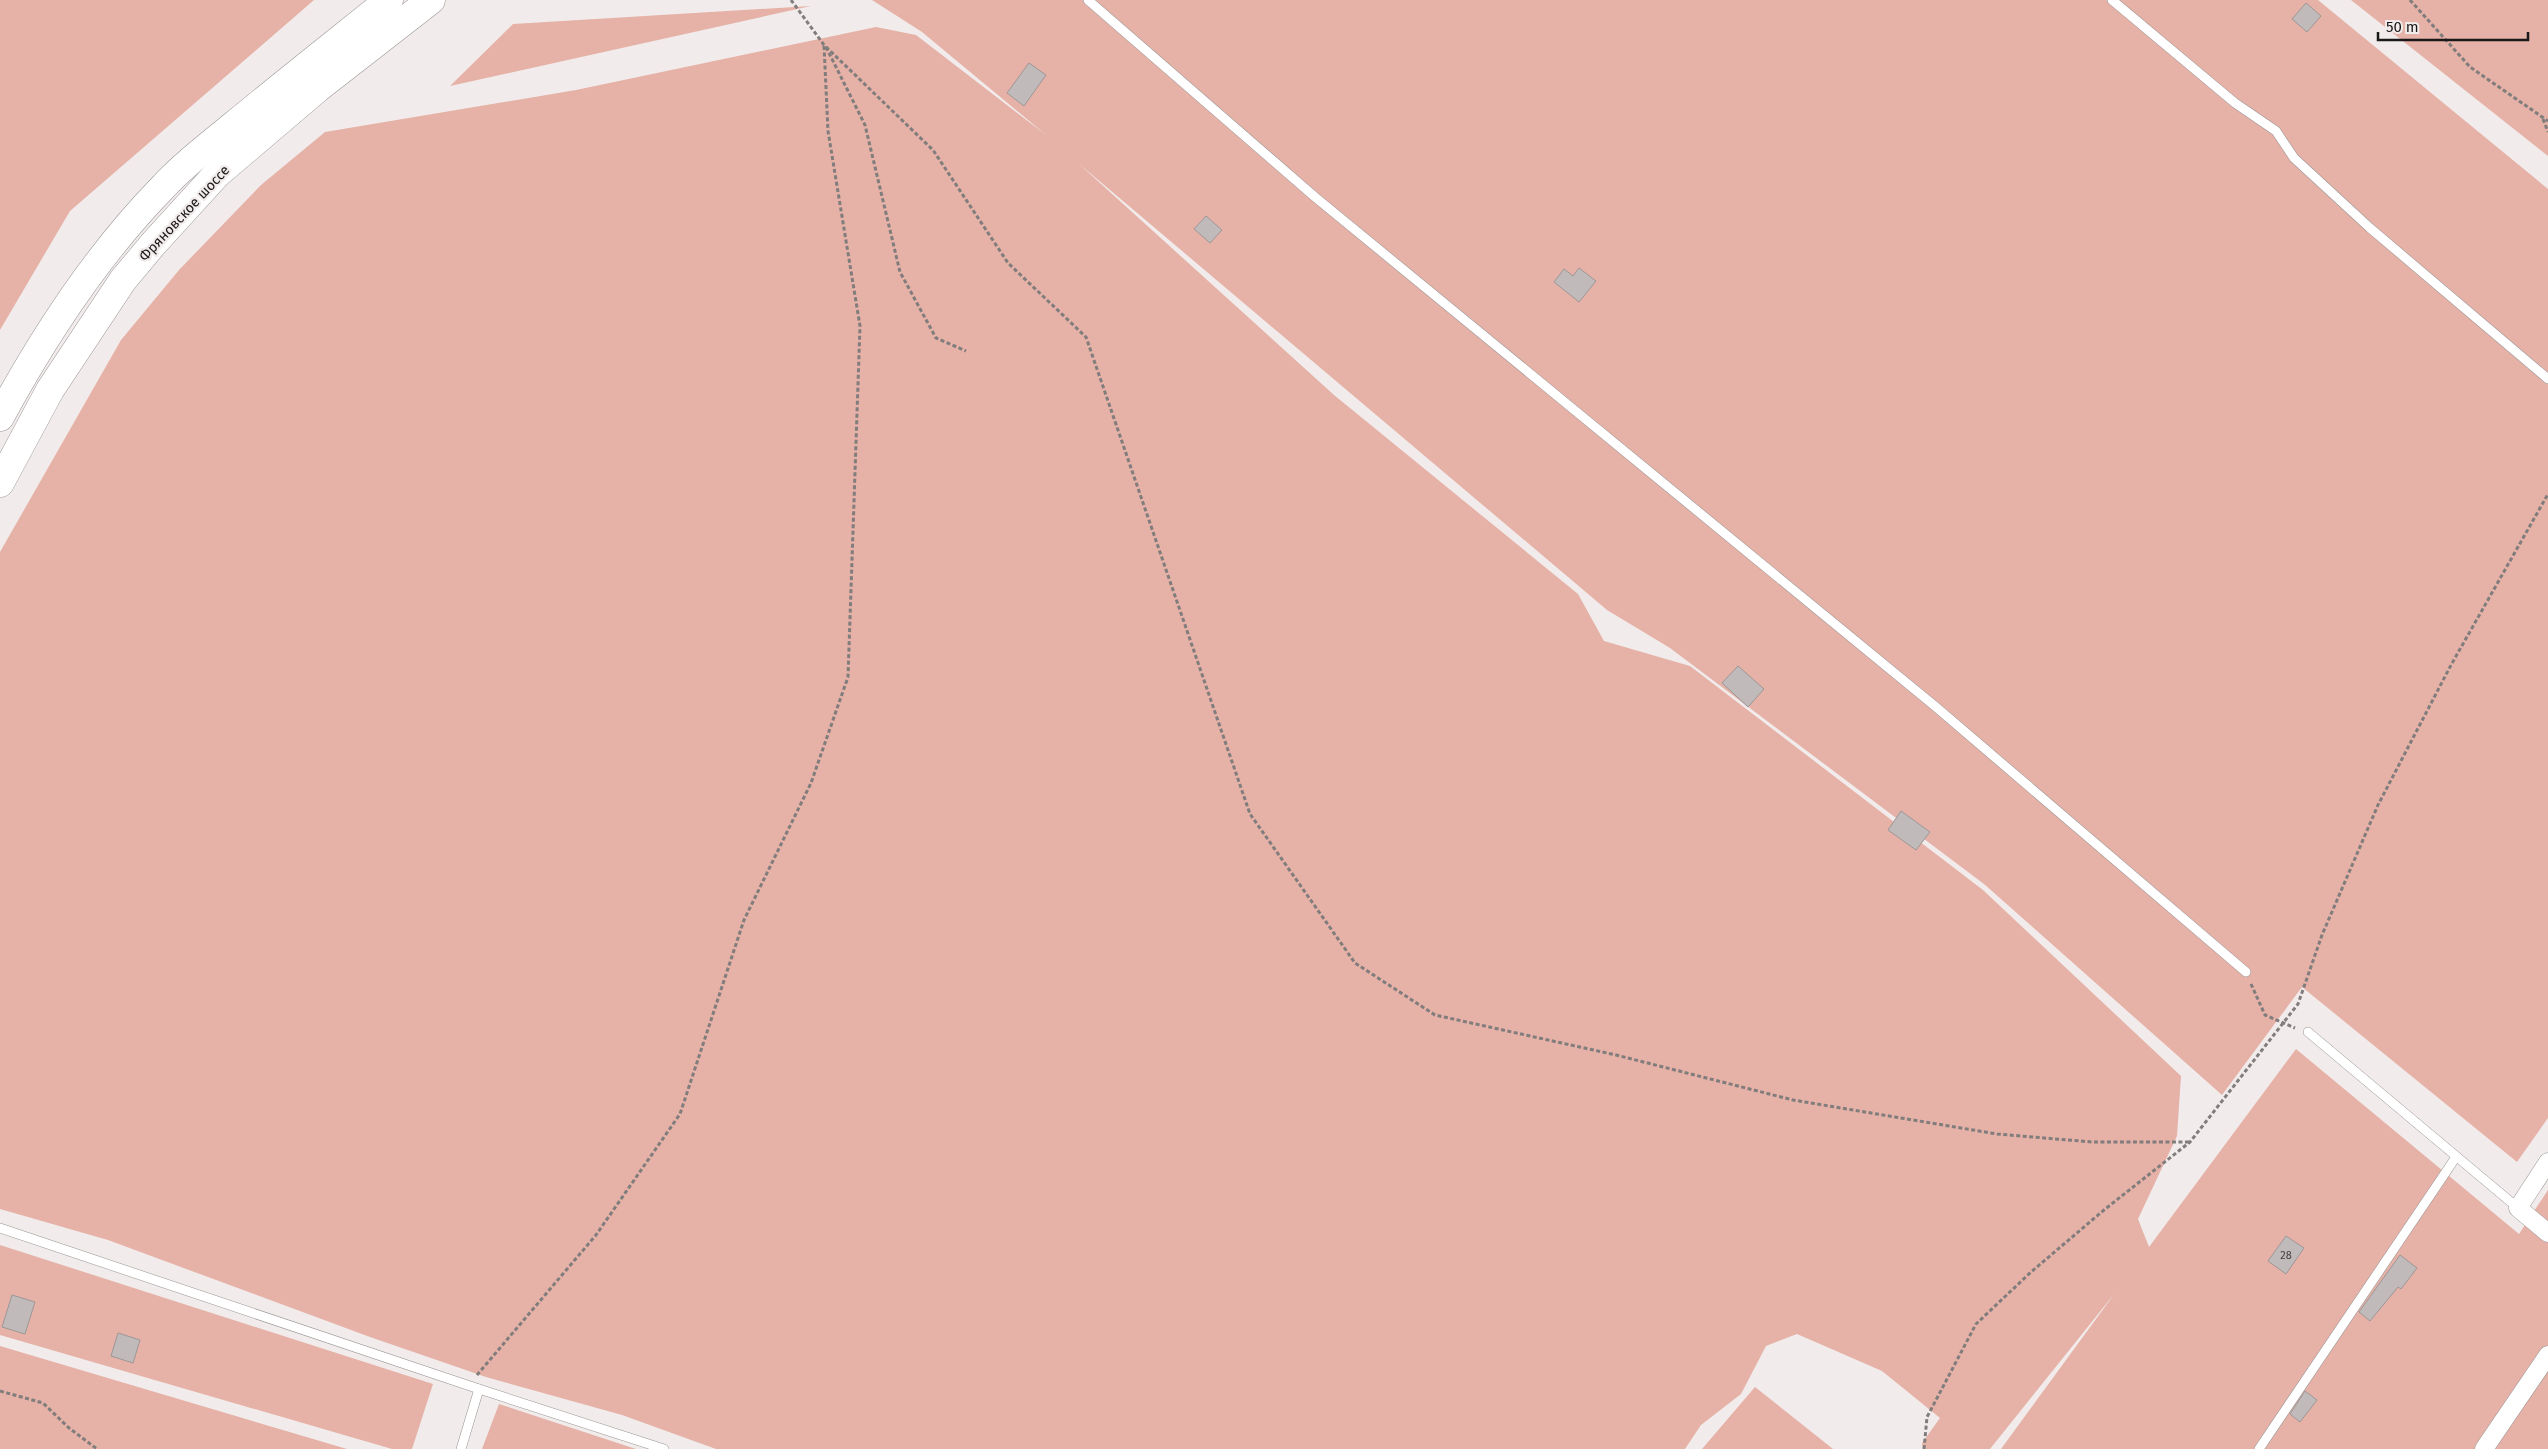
<svg xmlns="http://www.w3.org/2000/svg" width="2548" height="1449" font-family="'Fira Sans',sans-serif">
<style>
.green{fill:#e6b1a7}
.building{fill:#c0bbba;stroke:#9c9796}
.lines{fill:none;stroke-linecap:round;stroke-linejoin:round}
.lane-casing{stroke:#999594;stroke-width:10}
.street-casing{stroke:#999594;stroke-width:19}
.primary-casing{stroke:#999594;stroke-width:29}
.path{stroke:#807d7c;stroke-width:3;stroke-dasharray:4 2.5;stroke-linecap:butt}
.lane{stroke:#fff;stroke-width:9}
.street{stroke:#fff;stroke-width:18}
.primary{stroke:#fff;stroke-width:28}
.labels{text-anchor:middle;stroke-width:4.5;stroke-linejoin:round;paint-order:stroke}
.number-label{font-size:11px;fill:#444140}
.street-label{font-size:14px;fill:#1a1818;stroke:#f1eceb}
</style>
<rect width="100%" height="100%" fill="#f1eceb"/>
<g class="green">
<path d="M0,0H314L70,211L0,330Z"/>
<path d="M872,0H2318L2548,189V1118L2517,1162L2302,987L2222,1095L1984,884L1670,648L1607,610L1078,163L1334,395L1578,594L1604,641L1690,666L1983,890L2181,1076L2177,1136L2138,1219L2149,1247L2296,1049L2519,1234L2548,1190V1449H2001L2115,1293L1990,1449H1923L1922,1443L1940,1418L1882,1371L1797,1334L1766,1346L1741,1394L1701,1425L1685,1449H716L622,1415L486,1377L370,1337L108,1240L0,1209V552L121,340L179,270L261,185L325,132L576,90L876,27L916,35L1046,135L922,32Z"/>
<path d="M2351,0H2548V156Z"/>
<path d="M811,6L450,86L513,24Z"/>
<path d="M0,1245L433,1384L412,1449H392L0,1335Z"/>
<path d="M0,1346L347,1449H0Z"/>
<path d="M1755,1387L1833,1449H1702Z"/>
<path d="M499,1404L636,1449H482Z"/>
</g>
<g class="building">
<path d="M2306,3L2321,16L2307,32L2292,19Z"/>
<path d="M1029,63L1046,75L1024,106L1007,93Z"/>
<path d="M1206,216L1222,230L1210,243L1194,229Z"/>
<path d="M1579,268L1596,281L1579,302L1554,282L1564,269L1573,276Z"/>
<path d="M1738,666L1764,689L1748,707L1722,683Z"/>
<path d="M1901,811L1930,832L1916,850L1888,830Z"/>
<path d="M2286,1236L2304,1248L2286,1274L2268,1261Z"/>
<path d="M2400,1255L2417,1268L2401,1289L2398,1287L2370,1321L2359,1312Z"/>
<path d="M12,1295L35,1302L25,1334L2,1327Z"/>
<path d="M118,1333L140,1340L133,1363L111,1356Z"/>
<path d="M2305,1391L2317,1400L2300,1422L2290,1414Z"/>
</g>
<g class="lines">
<defs>
<g id="lane">
<path d="M1088,0L1315,197L1936,707L2246,972"/>
<path d="M2112,0L2235,103L2276,131L2294,158L2370,228L2548,379"/>
<path d="M2308,1032L2518,1208"/>
<path d="M0,1228L479,1389L461,1449"/>
<path d="M479,1389L664,1449"/>
<path d="M2259,1449L2456,1157"/>
</g>
<g id="street">
<path d="M2548,1162L2518,1208L2548,1233"/>
<path d="M2484,1449L2548,1355"/>
</g>
<g id="primary">
<path d="M0,417C45,334 98,253 164,186C185,163 211,144 235,124C286,82 338,41 389,0"/>
<path d="M0,483L50,390L123,280L154,243L217,174L318,88L431,0"/>
</g>
</defs>
<use href="#lane" class="lane-casing"/>
<use href="#street" class="street-casing"/>
<use href="#primary" class="primary-casing"/>
<g class="path">
<path d="M791,0L824,45L933,150L1008,263L1086,337L1250,814L1355,963L1435,1015L1616,1055L1793,1100L1997,1134L2092,1142H2190"/>
<path d="M2410,0L2470,67L2548,121"/>
<path d="M826,47L865,125L900,272L936,338L966,351"/>
<path d="M2543,119L2548,132"/>
<path d="M2251,984L2265,1015L2295,1028"/>
<path d="M477,1375L596,1235L680,1114L744,920L811,783L848,677L860,326L828,131L824,45"/>
<path d="M0,1391L43,1403L69,1428L97,1449"/>
<path d="M1924,1449L1927,1417L1976,1324L2031,1272L2104,1210L2190,1142L2298,1004L2322,935L2378,805L2451,665L2548,494"/>
</g>
<use href="#lane" class="lane"/>
<use href="#street" class="street"/>
<use href="#primary" class="primary"/>
</g>
<g class="labels">
<g class="number-label">
<text x="2286" y="1259">28</text>
</g>
<g class="street-label">
<text transform="translate(184 213) rotate(-47)" y="5">Фряновское шоссе</text>
</g>
</g>
<path d="M2378 32v8h150v-8" fill="none" stroke="#1a1818" stroke-width="2.5"/>
<text x="2386" y="32" font-size="15" fill="#1a1818" stroke="#f1eceb" stroke-width="4" paint-order="stroke">50 m</text>
</svg>
